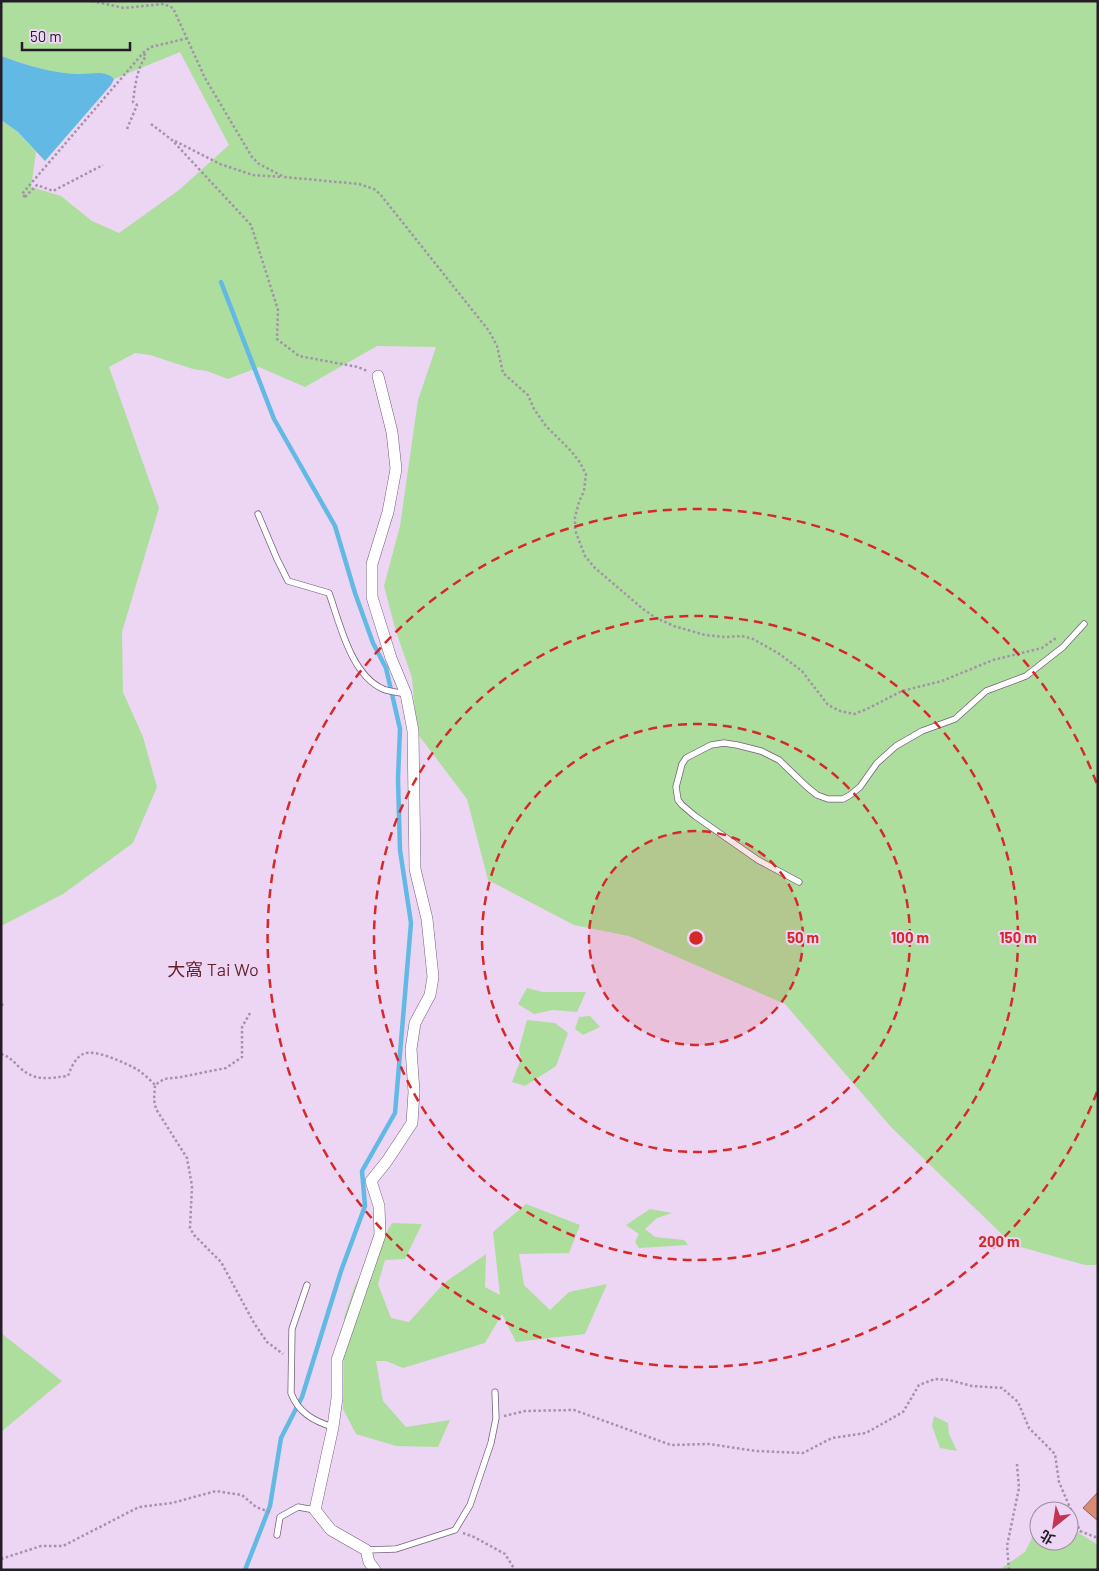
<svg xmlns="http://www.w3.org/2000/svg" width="1099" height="1571" font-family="Barlow,'Noto Sans TC',sans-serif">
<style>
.green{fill:#adde9d}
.water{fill:#62b9e4}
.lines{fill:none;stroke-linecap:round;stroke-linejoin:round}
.stream{stroke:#62b9e4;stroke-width:4.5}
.building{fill:#db8b71;stroke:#87655a}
.service-casing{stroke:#74607a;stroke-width:7}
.minor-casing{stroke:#74607a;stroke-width:12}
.path{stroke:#a392a9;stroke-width:2.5;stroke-dasharray:2.5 2.5;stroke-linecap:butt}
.service{stroke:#fff;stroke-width:5.5}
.minor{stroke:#fff;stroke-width:11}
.ring{fill:none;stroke:#d62828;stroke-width:2.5;stroke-dasharray:9 6}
.labels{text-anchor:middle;stroke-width:4;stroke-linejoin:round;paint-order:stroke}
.quarter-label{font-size:18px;fill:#641e2c;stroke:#ecd6f4}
.centre{fill:#d62828;stroke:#ecd6f4;stroke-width:2.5}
.ring-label{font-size:15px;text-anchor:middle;font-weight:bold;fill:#d62828;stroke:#ecd6f4;stroke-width:4;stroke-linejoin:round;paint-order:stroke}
</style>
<rect width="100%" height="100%" fill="#ecd6f4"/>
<g class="green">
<path d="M1,1H1098V1265H1085L1013,1245L891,1127L785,1004L629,936L574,925L488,880L467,799L417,733L412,678L395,628L384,586L400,526L418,400L436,347L377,346L305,387L259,367L228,379L207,371L193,369L150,355L135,353L109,367L159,508L122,632L123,692L143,737L157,787L133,843L63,894L1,926V120L18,132L36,152L31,187L61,196L92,221L119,233L179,190L229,145L180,52L114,79C105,69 89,75 77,74C50,73 26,65 1,56Z"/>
<path d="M527,988L543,992H586L577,1012L553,1010L534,1014L518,1004Z"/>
<path d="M590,1016L600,1027L583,1035L575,1029L579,1017Z"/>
<path d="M527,1020L555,1023L568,1033L556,1066L525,1086L512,1082L521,1059L519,1049Z"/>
<path d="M526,1204L580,1225L569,1253L519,1254L524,1285L550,1310L569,1292L607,1284L585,1334L516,1342L502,1314L485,1343L403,1368L386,1361H376L383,1401L406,1427L450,1420L438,1447L396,1446L356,1434L343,1409L344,1318L355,1285L392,1223L422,1224L405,1259L385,1260L378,1284L391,1318L409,1322L444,1283L486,1254L485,1287L500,1295L493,1232Z"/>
<path d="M650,1209L672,1213L657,1218L645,1229L655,1237L684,1240L688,1245L639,1248L635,1242L639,1234L626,1225Z"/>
<path d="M1,1333L62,1381L1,1432Z"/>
<path d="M934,1416L948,1423L949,1434L957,1451L940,1448L932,1426Z"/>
<path d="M1039,1524V1541H1069V1527L1098,1545V1570H999L1025,1552Z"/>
</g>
<path class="water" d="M1,56C26,65 51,73 77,74C89,75 105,69 114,79L111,85L45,161L18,132L1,120Z"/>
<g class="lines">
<path class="stream" d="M221,282L274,419L335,526L355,593L373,643L386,668L400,729L398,779L400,850L411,923L395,1113L362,1171L365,1206L341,1271L302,1397L281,1438L270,1506L245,1570"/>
</g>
<path class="building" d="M1098,1492V1521L1083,1508Z"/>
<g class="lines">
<defs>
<g id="service">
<path d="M258,514L277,559L288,581L329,593C340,624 351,675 383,689C390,692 399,692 406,694"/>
<path d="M799,882L758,860L695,816L682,805L678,800L676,787L682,764L686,758L711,745L724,743L737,745L761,751L779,760L806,786L817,795L828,799H843L850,795L860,787L877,763L896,746L922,731L955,719L986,691L1026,676L1063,647L1084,624"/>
<path d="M307,1285L292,1329L291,1393C298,1412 313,1421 333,1427"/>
<path d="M277,1535L280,1517L298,1507L315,1510"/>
<path d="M366,1550L396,1549L455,1530L470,1505L491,1443L496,1418L495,1392"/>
</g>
<path id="minor" d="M375,1570L369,1562L366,1550L331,1530L315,1510L333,1427L337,1398V1360L380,1235L379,1206L371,1181L387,1161L412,1123L414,1092L411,1049L415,1023L430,995L433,977L427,919L415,869L413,731L406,694L391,658L372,597V564L388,512L396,469L392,432L378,376"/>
</defs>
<use href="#service" class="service-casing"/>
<use href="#minor" class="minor-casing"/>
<g class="path">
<path d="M92,1L124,8L164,4L173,8L205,78L252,157L259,164L284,177L359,184L374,189L380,194L489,331L497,346L503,373L528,395L534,409L546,426L570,450L579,461L586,474L584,491L579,502L575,517V530L585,556L595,568L643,609L656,618L674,626L705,635L725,637L742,636L753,639L778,653L802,671L828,705L840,711L854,714L867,709L902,691L942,681L993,660L1042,648L1056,638"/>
<path d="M151,124L172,140L251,225L278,310L277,339L299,356L358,367L367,371"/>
<path d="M127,129L137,105L133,102C135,86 137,68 146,56L143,53"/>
<path d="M175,141L220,164L253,175L282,177"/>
<path d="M25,197L22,194L143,53L151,47L188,38"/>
<path d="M25,197L37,185L53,191L103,165"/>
<path d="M1,1005L4,1004"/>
<path d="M250,1013L242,1027V1057L226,1068L181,1077L164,1079L155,1085L154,1100L156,1109L187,1158L192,1186L190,1228L194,1235L221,1262L254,1323L267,1342L283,1354"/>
<path d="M1,1054C10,1057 13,1061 20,1068C36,1082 48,1078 68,1076C71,1068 75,1058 83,1054C94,1048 128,1064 138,1070C144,1074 150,1080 155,1085"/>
<path d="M504,1416L525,1411L574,1410L671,1445L709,1444L756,1451L803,1453L832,1438L866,1433L903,1412L919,1385L935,1379L949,1380L972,1386L1002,1388L1018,1402L1029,1428L1055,1454L1059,1482L1080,1531L1095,1537L1098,1535"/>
<path d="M463,1533L474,1537L505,1554L515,1570"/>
<path d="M1,1559L41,1546H63L139,1507L172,1503L216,1491L242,1495L256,1507L272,1513"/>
<path d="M1009,1570L1007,1546L1019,1488L1017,1464"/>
</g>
<use href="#service" class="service"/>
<use href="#minor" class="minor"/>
</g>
<circle cx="696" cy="938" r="107" fill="#d62828" fill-opacity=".12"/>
<g class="ring">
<circle cx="696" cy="938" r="107"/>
<circle cx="696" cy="938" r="214"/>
<circle cx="696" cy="938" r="322"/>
<path d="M1097 1092A429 429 0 1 1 1097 784"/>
</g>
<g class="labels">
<g class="quarter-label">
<text x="213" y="976">大窩 Tai Wo</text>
</g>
</g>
<circle cx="696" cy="938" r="8" class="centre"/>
<g class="ring-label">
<text x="803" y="943">50 m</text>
<text x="910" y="943">100 m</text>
<text x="1018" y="943">150 m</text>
<text x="999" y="1247">200 m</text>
</g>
<rect width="1099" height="1571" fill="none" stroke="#241c27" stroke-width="5"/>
<g transform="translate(1054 1526) rotate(210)"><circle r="24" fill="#ecd6f4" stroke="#9c8ca2"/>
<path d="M0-4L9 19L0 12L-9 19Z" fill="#c33454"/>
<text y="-8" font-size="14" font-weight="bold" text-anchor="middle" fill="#241c27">北</text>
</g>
<path d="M22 42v8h108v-8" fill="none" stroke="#241c27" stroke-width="2.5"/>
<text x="30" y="42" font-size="15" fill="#241c27" stroke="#ecd6f4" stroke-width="4" paint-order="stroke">50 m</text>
</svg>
